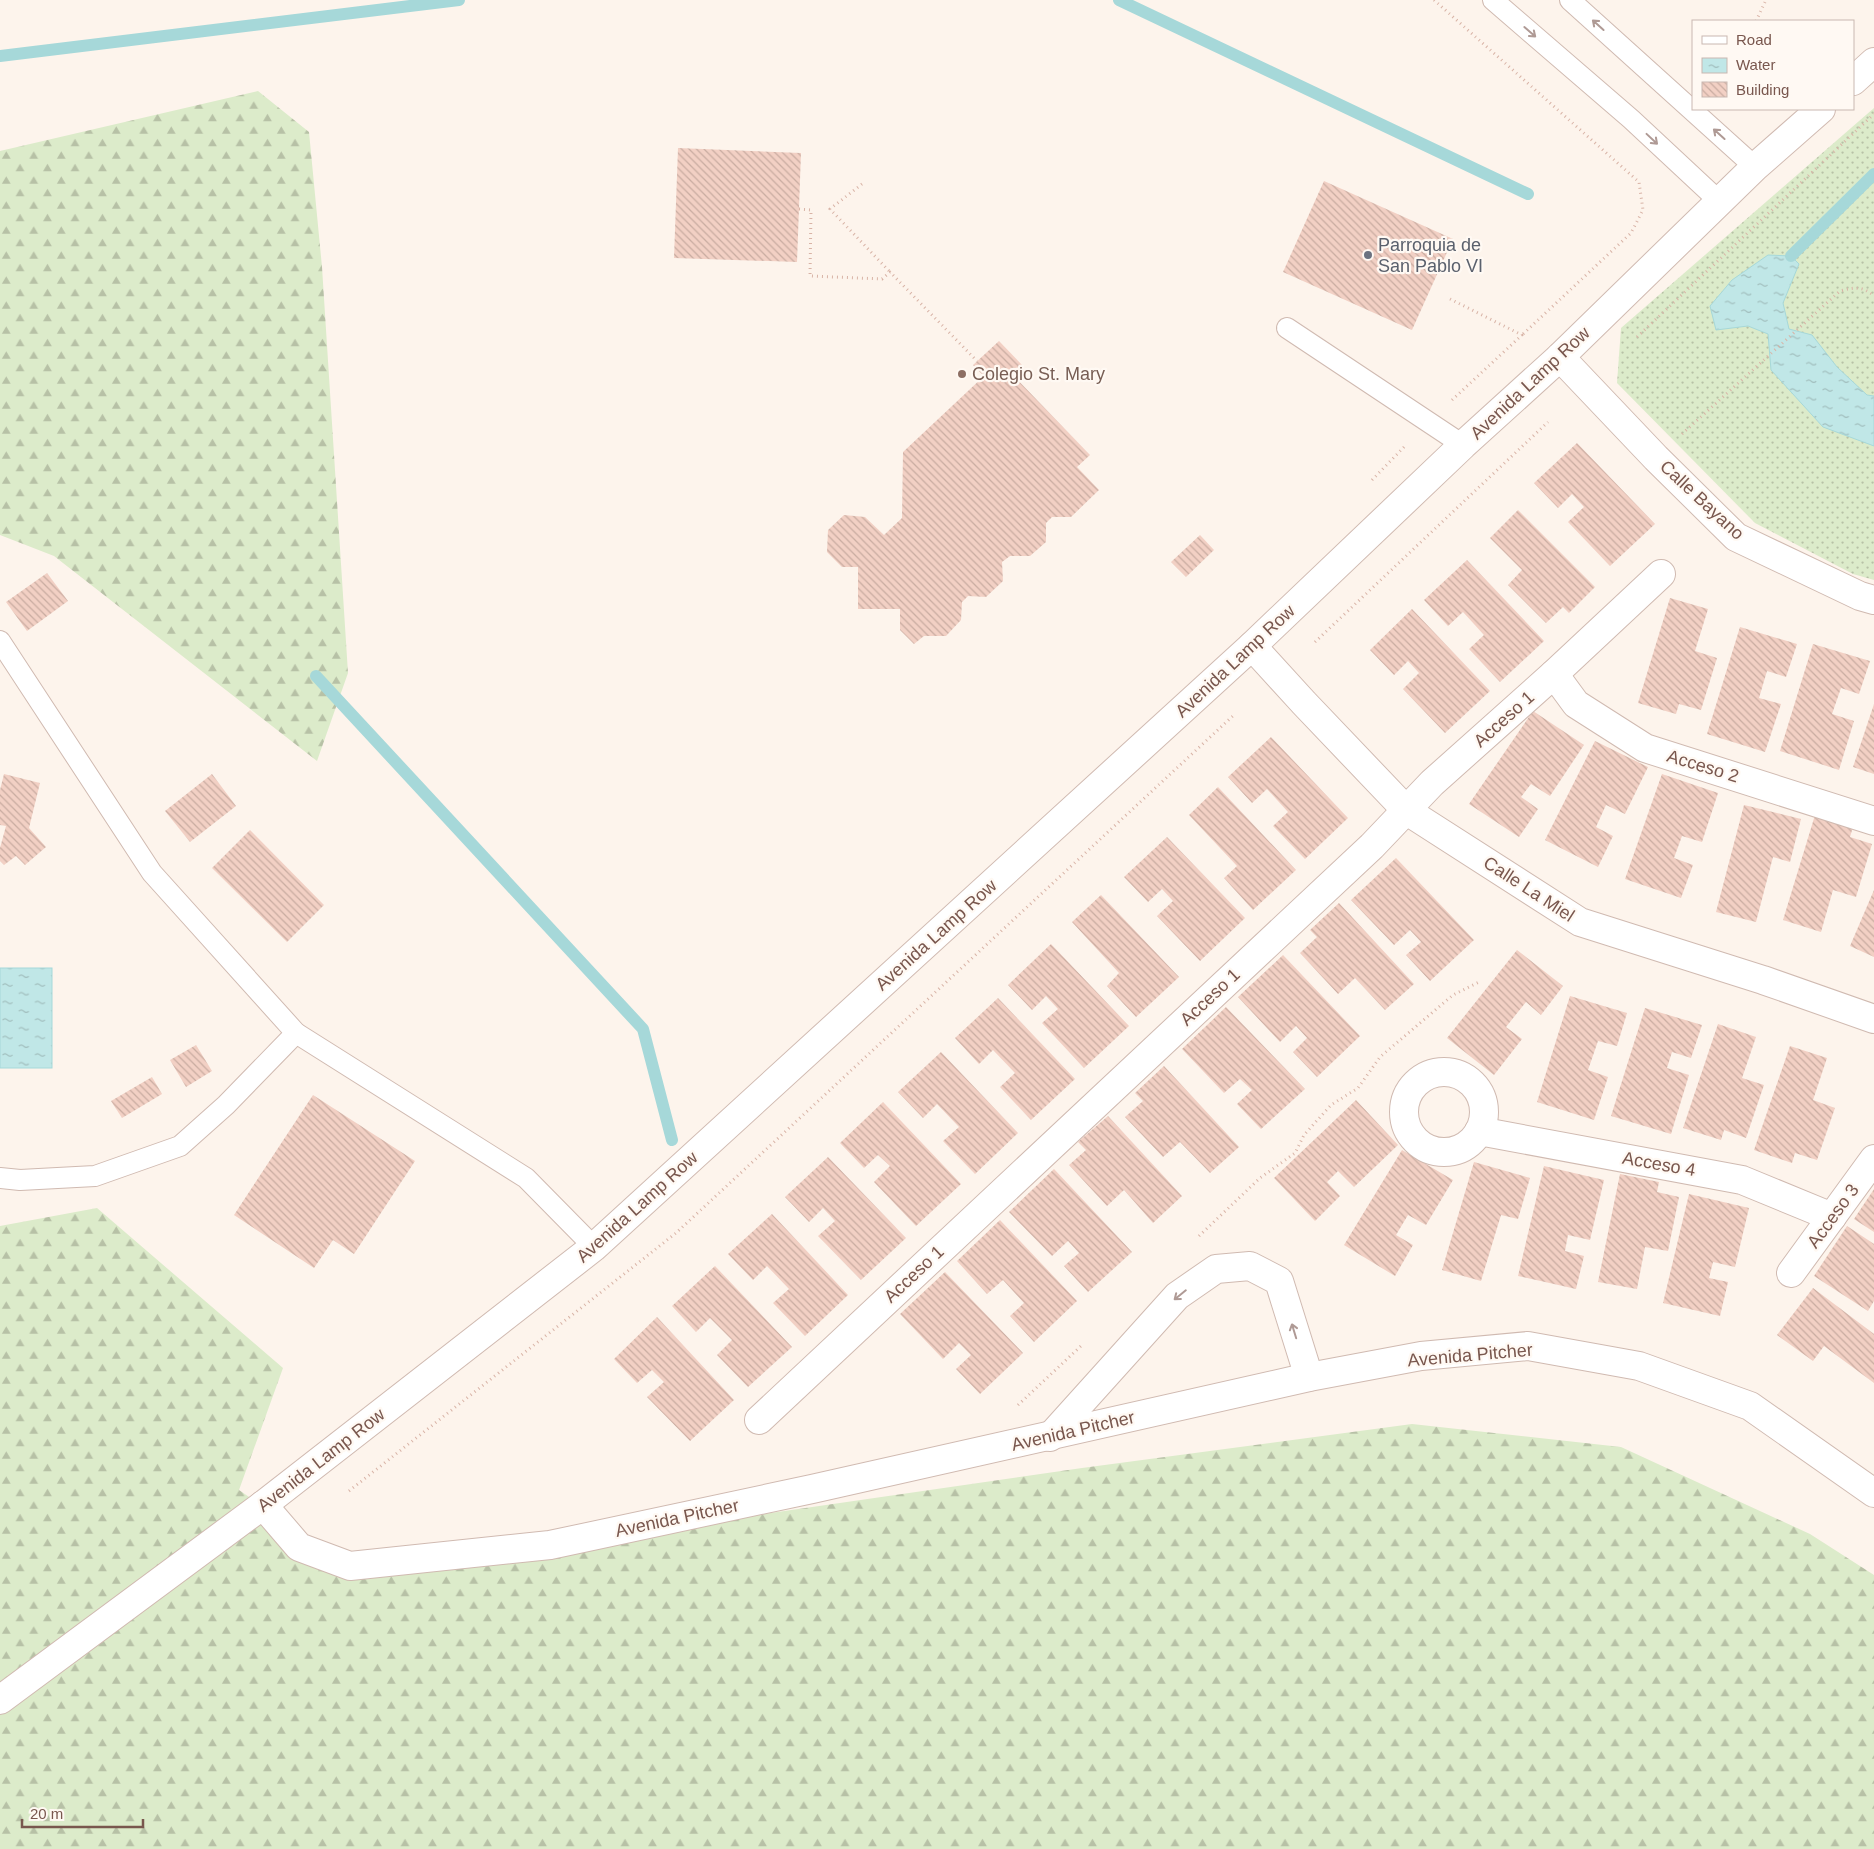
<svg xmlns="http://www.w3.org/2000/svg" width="1874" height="1849" font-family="Helvetica,sans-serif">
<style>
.grass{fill:url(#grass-dots)}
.forest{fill:url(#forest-firs)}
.water{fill:url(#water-ripples);stroke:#a6d8d9}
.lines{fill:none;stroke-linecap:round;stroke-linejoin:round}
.stream{stroke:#a6d8d9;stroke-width:12}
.building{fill:url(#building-back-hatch)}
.lane-casing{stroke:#d0bab1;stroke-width:22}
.street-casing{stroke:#d0bab1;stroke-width:30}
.path{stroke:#d8b3a6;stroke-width:3;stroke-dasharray:1 4;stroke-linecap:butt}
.lane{stroke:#fff;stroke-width:20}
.street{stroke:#fff;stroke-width:28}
.oneway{stroke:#af9a95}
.worship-dot{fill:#6b7280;stroke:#fff9f3;stroke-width:2}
.education-dot{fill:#8d6e63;stroke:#fff9f3;stroke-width:2}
.labels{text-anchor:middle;stroke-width:4.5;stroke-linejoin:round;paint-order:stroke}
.worship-label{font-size:18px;fill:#5b616d;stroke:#fff9f3;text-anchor:start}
.education-label{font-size:18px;fill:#785e54;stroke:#fff9f3;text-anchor:start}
.street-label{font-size:18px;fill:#79574e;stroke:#fff9f3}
</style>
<defs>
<pattern id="grass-dots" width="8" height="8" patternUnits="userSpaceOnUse" patternTransform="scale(1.25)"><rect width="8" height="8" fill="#dcebca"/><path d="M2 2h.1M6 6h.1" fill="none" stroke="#b7c1a6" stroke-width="1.8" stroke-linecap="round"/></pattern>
<pattern id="forest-firs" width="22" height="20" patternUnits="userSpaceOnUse" patternTransform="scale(1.25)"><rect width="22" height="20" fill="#dcebca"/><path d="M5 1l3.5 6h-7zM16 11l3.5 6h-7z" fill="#b7c1a6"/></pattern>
<pattern id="water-ripples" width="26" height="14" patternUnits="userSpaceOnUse" patternTransform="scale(1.25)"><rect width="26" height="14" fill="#c0e7e7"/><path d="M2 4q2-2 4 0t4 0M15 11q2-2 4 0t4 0" fill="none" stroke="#a1bebd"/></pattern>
<pattern id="building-back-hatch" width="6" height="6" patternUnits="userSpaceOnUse" patternTransform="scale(1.25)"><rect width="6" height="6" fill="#f2d0c4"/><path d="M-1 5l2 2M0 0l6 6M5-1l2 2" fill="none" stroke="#c9aca1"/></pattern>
</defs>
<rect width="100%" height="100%" fill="#fdf4ec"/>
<path class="grass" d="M1874,108V580L1853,574L1755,523L1617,383L1621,328Z"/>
<g class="forest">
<path d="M258,91L309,132L322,267L348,673L317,761L54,556L0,535V151Z"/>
<path d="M97,1208L283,1368L239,1490L350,1566L550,1545L1082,1468L1412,1424L1621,1447L1810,1534L1874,1575V1849H0V1226Z"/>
</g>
<g class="water">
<path d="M1768,255L1791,256L1799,264L1783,303L1789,329L1812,335L1837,367L1867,395L1874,396V446L1823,427L1771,370L1768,334L1748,326L1716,330L1710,306L1732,280Z"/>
<rect x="0" y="968" width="52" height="100"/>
</g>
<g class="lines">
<g class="stream">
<path d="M1119,0L1528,194"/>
<path d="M0,56L459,0"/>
<path d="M1791,256L1874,174"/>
<path d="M316,676L643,1029L672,1140"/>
</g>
</g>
<g class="building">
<path d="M678,148L801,153L797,262L674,258Z"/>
<path d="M1324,181L1453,239L1412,330L1283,272Z"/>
<path d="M999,341L1022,365L1012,374L1090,455L1077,467L1099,490L1071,517H1052L1046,523V542L1030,556H1010L1002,562L1003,581L986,597L968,596L962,602L961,620L946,636H924L914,644L900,630V609H858V567H842L827,552L828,530L844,515L865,517L884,535L902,518L903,452L984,376L973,365Z"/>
<path d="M1577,443L1655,524L1610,566L1568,522L1584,507L1572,494L1558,508L1534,483Z"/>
<path d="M1518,510L1595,587L1569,613L1563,607L1546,623L1508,585L1522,570L1490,538Z"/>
<path d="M1200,535L1214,550L1186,577L1171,562Z"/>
<path d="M1467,560L1544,641L1500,682L1469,649L1484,635L1463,612L1448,626L1424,600Z"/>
<path d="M47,573L68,601L27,631L6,602Z"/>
<path d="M1670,598L1708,609L1695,651L1717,658L1701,710L1679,704L1676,714L1638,703Z"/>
<path d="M1412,609L1490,691L1445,733L1403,689L1419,673L1408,661L1394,675L1370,650Z"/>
<path d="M1740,627L1797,644L1786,677L1767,671L1759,698L1781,704L1765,752L1707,734Z"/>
<path d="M1813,644L1870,661L1859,694L1841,688L1832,714L1854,721L1839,770L1780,751Z"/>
<path d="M1874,704V774L1853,767Z"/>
<path d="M1533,711L1584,745L1550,796L1531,784L1521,797L1538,809L1519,837L1469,804Z"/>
<path d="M1271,737L1348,818L1305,859L1273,826L1288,812L1267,789L1252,803L1228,777Z"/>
<path d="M1595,741L1648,767L1625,814L1606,805L1596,827L1613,836L1598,867L1545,840Z"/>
<path d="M4,774L40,783L29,828L46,847L25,865L16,856L4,865L0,861V848L6,826L0,825V790Z"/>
<path d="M212,774L236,806L190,842L165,811Z"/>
<path d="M1662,774L1718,793L1702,842L1682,836L1674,858L1693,865L1681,898L1625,879Z"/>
<path d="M1218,787L1296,870L1253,910L1224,878L1237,866L1189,815Z"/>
<path d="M1744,805L1801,819L1790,862L1773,857L1756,922L1716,912Z"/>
<path d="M1815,815L1853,827L1850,837L1872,844L1856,897L1833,890L1821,932L1783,920Z"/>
<path d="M250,830L324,905L287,942L212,868Z"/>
<path d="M1167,837L1245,918L1200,961L1157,916L1173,901L1162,889L1148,902L1124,877Z"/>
<path d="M1396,858L1474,940L1430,981L1406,955L1421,942L1410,930L1394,945L1351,900Z"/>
<path d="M1874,890V957L1850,946Z"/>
<path d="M1101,895L1179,977L1136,1017L1107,986L1119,973L1072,922Z"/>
<path d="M1339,903L1414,984L1385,1010L1355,978L1338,994L1300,953L1317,937L1310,930Z"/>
<path d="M1051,944L1129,1026L1084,1068L1042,1023L1058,1009L1046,996L1032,1010L1008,985Z"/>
<path d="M1517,950L1563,986L1541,1015L1526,1002L1506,1027L1522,1039L1494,1075L1447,1038Z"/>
<path d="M1283,955L1360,1036L1317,1077L1293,1052L1307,1038L1296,1026L1280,1042L1238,997Z"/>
<path d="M1570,996L1627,1013L1617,1046L1598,1041L1588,1070L1608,1077L1594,1120L1537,1102Z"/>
<path d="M998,998L1075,1079L1031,1120L1000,1087L1015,1073L993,1050L979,1064L955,1038Z"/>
<path d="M1226,1007L1305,1089L1261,1129L1237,1104L1252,1090L1240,1079L1224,1093L1182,1049Z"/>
<path d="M1645,1008L1702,1025L1691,1058L1672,1052L1667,1068L1689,1075L1671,1134L1611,1116Z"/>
<path d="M1718,1024L1756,1037L1742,1078L1764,1085L1746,1138L1724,1130L1721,1140L1683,1128Z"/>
<path d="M196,1045L212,1071L186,1087L170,1060Z"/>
<path d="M1790,1046L1827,1058L1813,1100L1835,1108L1817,1160L1795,1153L1792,1163L1754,1150Z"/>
<path d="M941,1052L1018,1133L975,1174L943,1141L959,1127L937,1104L923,1118L898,1092Z"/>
<path d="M1164,1066L1239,1147L1210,1173L1180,1142L1163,1157L1125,1117L1143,1101L1135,1093Z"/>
<path d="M152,1077L162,1094L122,1118L111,1101Z"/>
<path d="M313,1095L415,1161L354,1254L333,1240L314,1268L234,1215Z"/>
<path d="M1356,1100L1398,1145L1354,1187L1338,1171L1327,1182L1340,1196L1315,1221L1274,1178Z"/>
<path d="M883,1102L961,1184L916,1226L874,1182L890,1166L878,1155L864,1168L840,1143Z"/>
<path d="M1108,1116L1182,1196L1153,1223L1124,1190L1107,1206L1069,1165L1086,1150L1078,1142Z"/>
<path d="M1402,1150L1453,1180L1426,1225L1408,1215L1396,1235L1413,1245L1395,1276L1344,1245Z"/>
<path d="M828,1157L906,1238L861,1280L818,1236L835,1221L823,1208L809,1222L785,1197Z"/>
<path d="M1474,1162L1530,1178L1518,1219L1501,1215L1481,1281L1442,1270Z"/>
<path d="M1544,1166L1604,1180L1590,1240L1568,1235L1565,1251L1584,1256L1576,1289L1518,1276Z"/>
<path d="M1054,1169L1132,1252L1088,1292L1064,1266L1079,1253L1068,1241L1052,1256L1009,1212Z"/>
<path d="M1620,1174L1659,1182L1657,1192L1679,1197L1668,1251L1645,1247L1637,1289L1598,1282Z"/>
<path d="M1874,1189V1232L1854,1219Z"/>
<path d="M1689,1194L1749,1208L1735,1267L1713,1262L1709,1278L1728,1282L1720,1316L1663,1303Z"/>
<path d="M772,1214L848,1295L805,1336L773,1303L789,1289L767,1266L753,1280L728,1254Z"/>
<path d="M1000,1220L1077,1301L1034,1342L1010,1316L1024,1303L1003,1280L987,1294L957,1261Z"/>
<path d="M1847,1226L1874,1244V1301L1868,1311L1814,1276Z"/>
<path d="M715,1266L792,1347L748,1387L717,1355L732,1340L710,1318L696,1332L672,1306Z"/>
<path d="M945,1272L1023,1353L980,1394L956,1369L971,1355L959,1343L943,1359L900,1314Z"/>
<path d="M1813,1288L1874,1334V1383L1824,1346L1813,1361L1777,1335Z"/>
<path d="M657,1317L734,1400L690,1441L647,1397L664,1382L652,1370L637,1383L614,1359Z"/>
</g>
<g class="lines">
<defs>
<g id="lane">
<path d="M1493,0L1631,119L1720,202"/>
<path d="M1570,0L1755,167"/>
<path d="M1287,328L1463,445"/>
<path d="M0,641L152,873L296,1033L526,1178L594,1247"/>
<path d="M0,1178L20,1180L95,1176L180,1146L226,1105L296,1033"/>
</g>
<g id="street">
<path d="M1853,81L1874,62"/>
<path d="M1560,357L1656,458L1736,537L1860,596L1874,600"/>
<path d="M1252,646L1304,703L1407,811L1580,922L1763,980L1874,1019"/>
<path d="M1554,674L1576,704L1645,748L1874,821"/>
<circle cx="1444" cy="1112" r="40"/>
<path d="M1479,1131L1742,1180L1832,1217"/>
<path d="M1791,1273L1874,1159"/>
<path d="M759,1420L1372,846L1432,783L1554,674L1661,574"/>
<path d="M1050,1437L1177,1296L1216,1269L1250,1266L1279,1281L1309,1377"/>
<path d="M263,1505L299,1547L350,1566L550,1545L812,1489L1309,1377L1421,1356L1528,1346L1639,1366L1750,1406L1874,1493"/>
<path d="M0,1700L263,1505L594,1247L1252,646L1463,445L1560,357L1755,167L1821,109"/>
</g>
</defs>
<use href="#lane" class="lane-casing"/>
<use href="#street" class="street-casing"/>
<g class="path">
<path d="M1434,0L1639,182L1643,210L1631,233L1522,335"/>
<path d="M1756,21L1766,0"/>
<path d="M862,184L830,209L890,272"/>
<path d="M799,209L811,210L810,276L882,279L890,272L977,361"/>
<path d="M1450,299L1522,335L1452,400"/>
<path d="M1637,337L1874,114"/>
<path d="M1682,434L1840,291C1854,287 1863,286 1874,296"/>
<path d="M1372,480L1406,445"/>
<path d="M1315,642L1548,422"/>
<path d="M1199,1236L1260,1178L1295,1153L1304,1135L1331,1105L1358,1088L1380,1057L1453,995L1481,981"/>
<path d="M1018,1405L1081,1346"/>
<path d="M349,1491L676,1233L1235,714"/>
</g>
<use href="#lane" class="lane"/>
<use href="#street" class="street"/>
</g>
<defs><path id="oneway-shaft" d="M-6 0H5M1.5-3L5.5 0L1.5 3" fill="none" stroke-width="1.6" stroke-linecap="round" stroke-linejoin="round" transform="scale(1.25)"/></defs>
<g class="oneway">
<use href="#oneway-shaft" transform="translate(1598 25) rotate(-138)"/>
<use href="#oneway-shaft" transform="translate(1530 32) rotate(41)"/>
<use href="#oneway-shaft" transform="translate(1719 134) rotate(-138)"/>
<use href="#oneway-shaft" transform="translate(1652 139) rotate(43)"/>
<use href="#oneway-shaft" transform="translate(1180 1295) rotate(141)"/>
<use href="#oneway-shaft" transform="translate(1294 1331) rotate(-107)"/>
</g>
<circle class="worship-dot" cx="1368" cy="255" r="5"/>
<circle class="education-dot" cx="962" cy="374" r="5"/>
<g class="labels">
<g class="worship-label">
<text x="1378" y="251">Parroquia de<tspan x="1378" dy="21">San Pablo VI</tspan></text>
</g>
<g class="education-label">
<text x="972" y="380">Colegio St. Mary</text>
</g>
<g class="street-label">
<text transform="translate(1530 383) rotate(-43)" y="6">Avenida Lamp Row</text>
<text transform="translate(1702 500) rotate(43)" y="6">Calle Bayano</text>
<text transform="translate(1235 661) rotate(-43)" y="6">Avenida Lamp Row</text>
<text transform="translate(1504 719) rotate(-42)" y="6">Acceso 1</text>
<text transform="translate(1703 766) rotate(17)" y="6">Acceso 2</text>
<text transform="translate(1529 889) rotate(33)" y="6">Calle La Miel</text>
<text transform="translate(936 935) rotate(-42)" y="6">Avenida Lamp Row</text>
<text transform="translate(1210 997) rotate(-43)" y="6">Acceso 1</text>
<text transform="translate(1659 1164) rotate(10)" y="6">Acceso 4</text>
<text transform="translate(637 1207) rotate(-42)" y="6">Avenida Lamp Row</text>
<text transform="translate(1833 1216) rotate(-54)" y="6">Acceso 3</text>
<text transform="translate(914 1274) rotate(-43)" y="6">Acceso 1</text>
<text transform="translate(1470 1355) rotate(-5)" y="6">Avenida Pitcher</text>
<text transform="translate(1073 1431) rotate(-13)" y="6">Avenida Pitcher</text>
<text transform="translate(321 1460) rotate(-38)" y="6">Avenida Lamp Row</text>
<text transform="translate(677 1518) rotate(-12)" y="6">Avenida Pitcher</text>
</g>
</g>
<rect x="1692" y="20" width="162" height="90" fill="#fff9f3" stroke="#c9b8b1"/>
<rect x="1702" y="36" width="25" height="8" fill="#ffffff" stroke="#c9b8b1"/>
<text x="1736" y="45" font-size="15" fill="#79574e">Road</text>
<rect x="1702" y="58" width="25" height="15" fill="url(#water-ripples)" stroke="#c9b8b1"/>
<text x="1736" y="70" font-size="15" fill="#79574e">Water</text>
<rect x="1702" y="82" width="25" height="15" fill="url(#building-back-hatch)" stroke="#c9b8b1"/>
<text x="1736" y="95" font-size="15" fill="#79574e">Building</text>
<path d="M22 1819v8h121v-8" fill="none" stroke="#79574e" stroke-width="2.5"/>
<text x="30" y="1819" font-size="15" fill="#79574e" stroke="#fff9f3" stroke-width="4" paint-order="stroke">20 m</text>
</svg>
